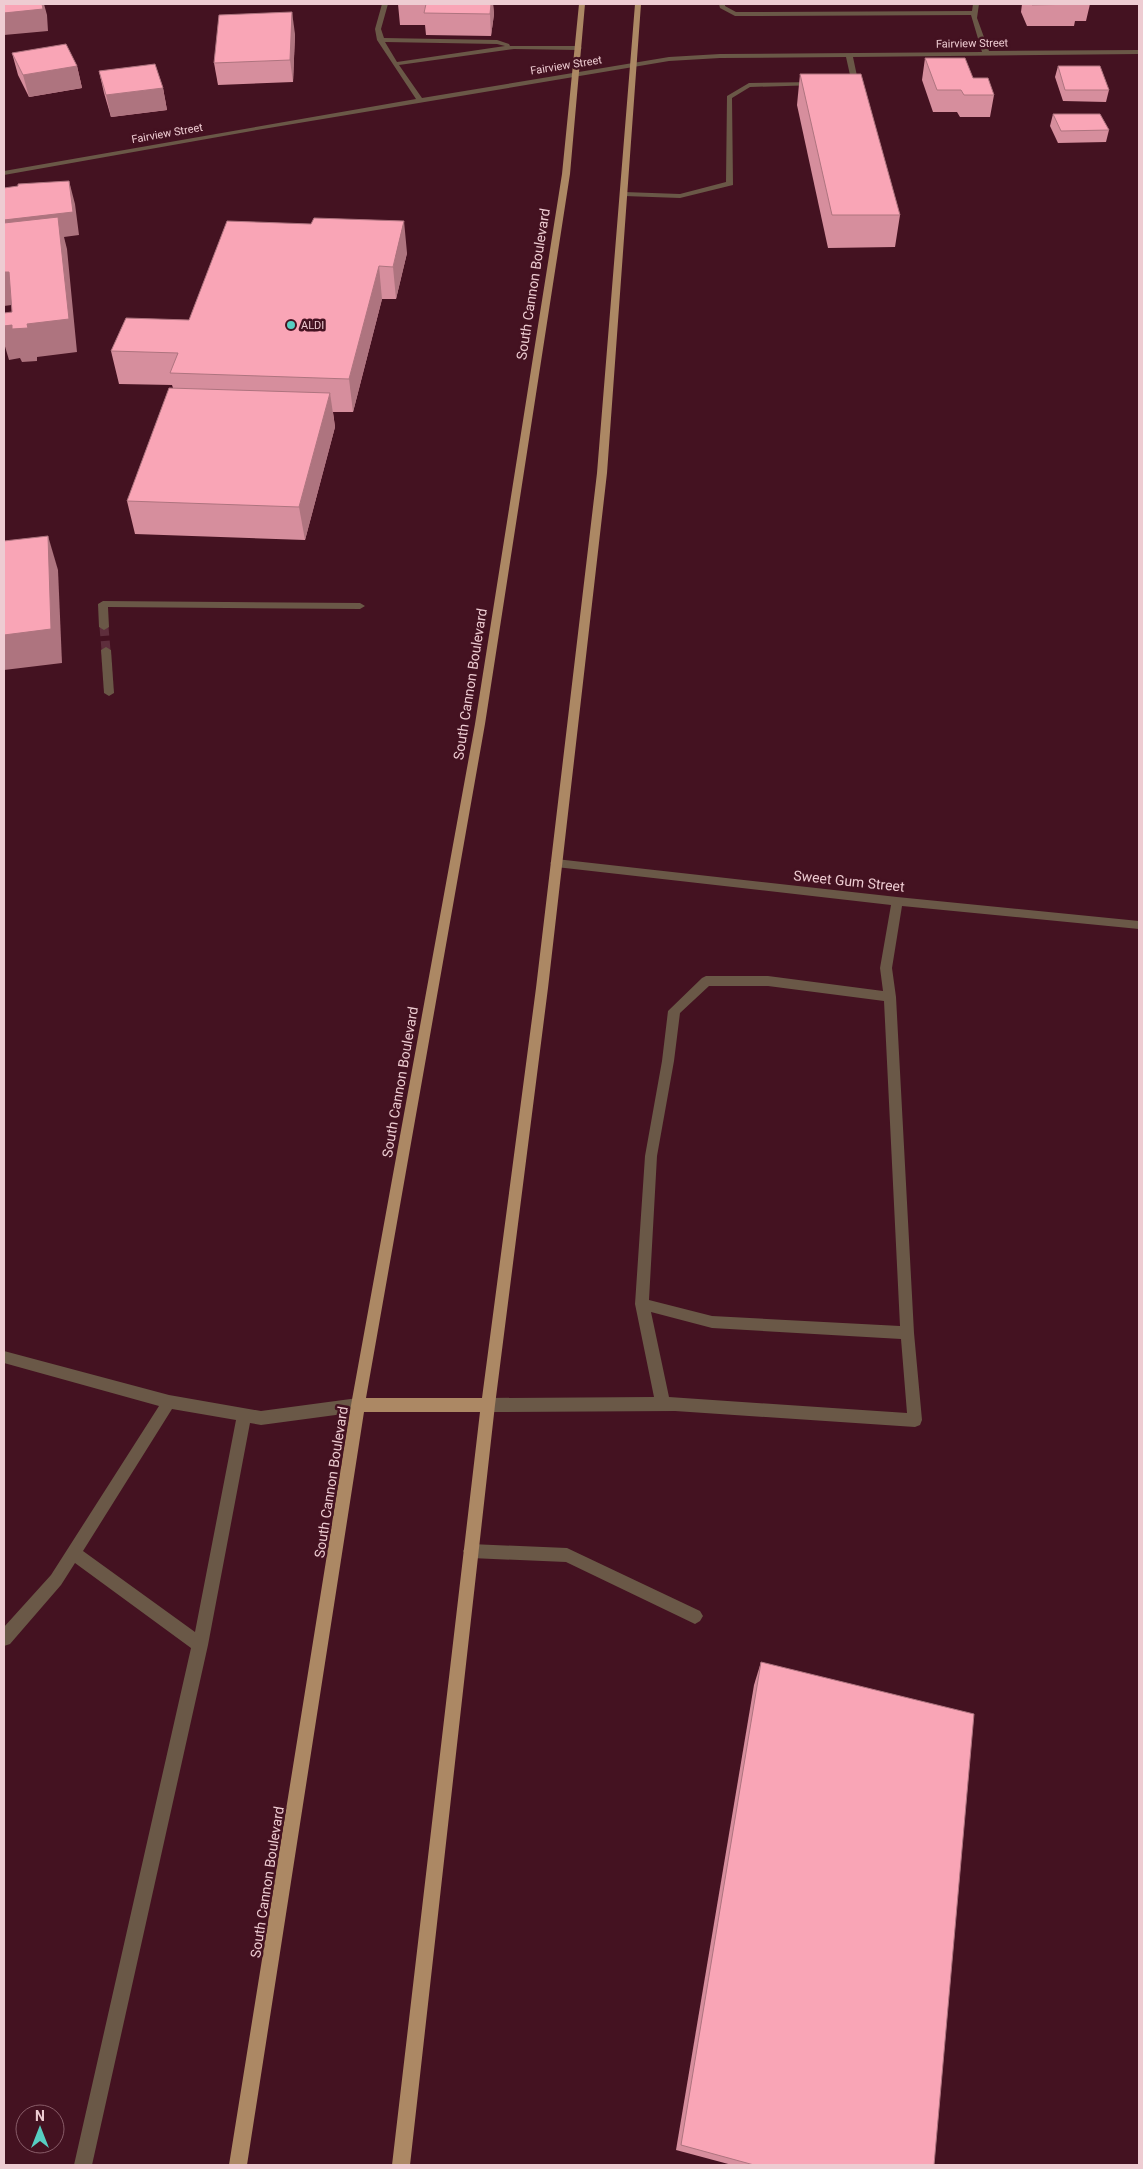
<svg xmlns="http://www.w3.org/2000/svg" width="1143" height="2169" font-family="Roboto,sans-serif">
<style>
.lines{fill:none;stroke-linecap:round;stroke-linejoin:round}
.minor-tunnel{stroke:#5e2e3c;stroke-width:9;stroke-dasharray:9 5;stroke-linecap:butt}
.minor{fill:#6a5847;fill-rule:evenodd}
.major{fill:#ac8864;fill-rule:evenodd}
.wall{fill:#d68e9d}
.shaded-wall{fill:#ae747f}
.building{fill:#f9a5b6;stroke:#ae747f}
.poi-dot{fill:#57cec2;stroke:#441221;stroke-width:2}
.labels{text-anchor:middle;stroke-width:5;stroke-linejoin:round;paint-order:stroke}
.far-street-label{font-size:11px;fill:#eeccd2;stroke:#441221}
.far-poi-label{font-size:11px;fill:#eeccd2;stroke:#441221;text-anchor:start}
.street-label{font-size:14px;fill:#eeccd2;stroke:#441221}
</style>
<rect width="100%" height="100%" fill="#441221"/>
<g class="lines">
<path class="minor-tunnel" d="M104,627L106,650"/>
<g class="minor">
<path d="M382,4H388L381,29L384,38L497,40L509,44L510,46H579L582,48L579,50L514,49L399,65L422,98L669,57L720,54L982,52L971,15L735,16L720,8L719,4H725V6L736,12L972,11L973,4H979L977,18L989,51L1139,50V54L853,57L857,76L841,83L839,82V80L850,75L846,57L720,58L669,61L257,130L4,175V171L416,99L377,40L375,29ZM385,42L497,44L505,46L397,62Z"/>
<path d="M816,82L818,83V85L750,87L732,98L733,185L680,198L624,196L620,194L624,192L680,194L726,182L727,96L749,83Z"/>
<path d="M103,601L360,603L365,606L360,609L108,607L109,627L104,630L99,627L98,604Z"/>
<path d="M106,647L111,650L114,693L109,696L104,693L101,650Z"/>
<path d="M556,859L897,897L1139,921V929L902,906L892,968L896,997L914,1333L922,1420L920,1425L915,1427L675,1411L488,1412L483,1410L481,1405L483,1400L488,1398L654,1397L635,1304L645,1156L662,1061L668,1011L702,978L706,976H768L883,991L880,968L891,905L556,867L550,863ZM709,986H768L884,1001L900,1326L712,1316L649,1300L657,1156L674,1061L680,1013ZM651,1312L712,1328L901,1339L907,1413L669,1397Z"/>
<path d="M4,1351L169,1395L261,1411L358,1398L363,1400L365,1405L363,1410L358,1412L261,1425L250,1423L208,1645L92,2165H74L191,1648L75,1563L61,1585L10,1644L4,1646V1627L51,1575L159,1406L4,1363ZM172,1409L236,1420L195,1632L83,1551Z"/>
<path d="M471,1544L567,1548L700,1611L703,1616L700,1621L695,1624L566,1562L471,1558L466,1556L463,1551L466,1546Z"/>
</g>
<path class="major" d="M579,4H585L570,174L485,724L366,1398H482L536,988L597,473L635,4H641L607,473L548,988L495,1405L410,2165H392L480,1412H364L247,2165H229L351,1405L475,724L562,174Z"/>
</g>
<g class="wall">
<path d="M398,4H493L494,14L491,36L426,35L425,25H400Z"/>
<path d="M1022,4H1090L1086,21H1075L1074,26H1027L1021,12Z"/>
<path d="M295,34L293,82L218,85L214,63Z"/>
<path d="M12,53L77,66L82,88L29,97L18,75Z"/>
<path d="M925,58L994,95L990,117H960L957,112H933L922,80Z"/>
<path d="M1058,66L1109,90L1106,102L1063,101L1055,77Z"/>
<path d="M99,71L163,88L167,110L111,117L104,93Z"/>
<path d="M800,74L900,215L895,247L828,248L797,105Z"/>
<path d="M1053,114L1109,130L1106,142L1058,143L1050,126Z"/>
<path d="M407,253L396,299H382L353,412H333L335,427L305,540L135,534L127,501L173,388L172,385L119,384L111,351L189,320Z"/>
<path d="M761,1662L934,2165H732L676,2150L754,1685Z"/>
</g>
<g class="shaded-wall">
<path d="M42,4H44L47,15L48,31L4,35V13Z"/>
<path d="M491,4H493L494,14L491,36L490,14Z"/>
<path d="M292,12L295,34L293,82L290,60Z"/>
<path d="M77,66L82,88L29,97L23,75Z"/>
<path d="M163,88L167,110L111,117L106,95Z"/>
<path d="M69,181L75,204L79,235L64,237L67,249L77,352L37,357V361L22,362L20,358L9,360L4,343V326L12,325L28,328L4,244V220Z"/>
<path d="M404,221L407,253L396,299L393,267Z"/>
<path d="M379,266L382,299L353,412L349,379Z"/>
<path d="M4,272H9L19,304L4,306Z"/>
<path d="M330,393L335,427L305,540L299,507Z"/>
<path d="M48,536L58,570L62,663L4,670V635Z"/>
</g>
<g class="building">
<path d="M4,4H42L43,9L4,13Z"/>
<path d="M426,4H491L490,14L424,13Z"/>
<path d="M1031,4H1079L1032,5Z"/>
<path d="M292,12L290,60L214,63L219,15Z"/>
<path d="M66,44L77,66L23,75L12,53Z"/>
<path d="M925,58H965L973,78H988L994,95H964L961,90H937Z"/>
<path d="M155,64L163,88L106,95L99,71Z"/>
<path d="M1058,66H1100L1109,90H1065Z"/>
<path d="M800,74H861L900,215H832Z"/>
<path d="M1053,114H1100L1109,130L1061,131Z"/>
<path d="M69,181L73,212L4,220V188L18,186V184Z"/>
<path d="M58,217L69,319L27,324L28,328L12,329V325L4,326V313L12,312L9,272H4V223Z"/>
<path d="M314,218L404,221L393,267L379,266L349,379L170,373L178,353L111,351L126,318L189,320L227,221L311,224Z"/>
<path d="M169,388L330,393L299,507L127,501Z"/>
<path d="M48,536L51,629L4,635V541Z"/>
<path d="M761,1662L974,1714L934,2165H754L681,2145Z"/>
</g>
<circle class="poi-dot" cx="291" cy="325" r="5"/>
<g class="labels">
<g class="far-street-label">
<text transform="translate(972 43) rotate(-1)" y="4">Fairview Street</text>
<text transform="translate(566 65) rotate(-9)" y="4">Fairview Street</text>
<text transform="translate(167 133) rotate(-10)" y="4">Fairview Street</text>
</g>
<g class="far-poi-label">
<text x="301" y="329">ALDI</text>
</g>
<g class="street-label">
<text transform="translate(533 284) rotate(-81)" y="5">South Cannon Boulevard</text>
<text transform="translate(470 684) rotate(-81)" y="5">South Cannon Boulevard</text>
<text transform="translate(849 881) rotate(6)" y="5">Sweet Gum Street</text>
<text transform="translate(400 1082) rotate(-80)" y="5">South Cannon Boulevard</text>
<text transform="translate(331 1482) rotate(-81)" y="5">South Cannon Boulevard</text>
<text transform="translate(267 1882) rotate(-81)" y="5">South Cannon Boulevard</text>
</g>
</g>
<rect width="1143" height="2169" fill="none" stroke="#eeccd2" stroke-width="10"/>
<g transform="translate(40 2129)"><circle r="24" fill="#441221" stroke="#885c68"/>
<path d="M0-4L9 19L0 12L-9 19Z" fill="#57cec2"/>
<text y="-8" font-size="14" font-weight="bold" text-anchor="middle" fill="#eeccd2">N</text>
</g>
</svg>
